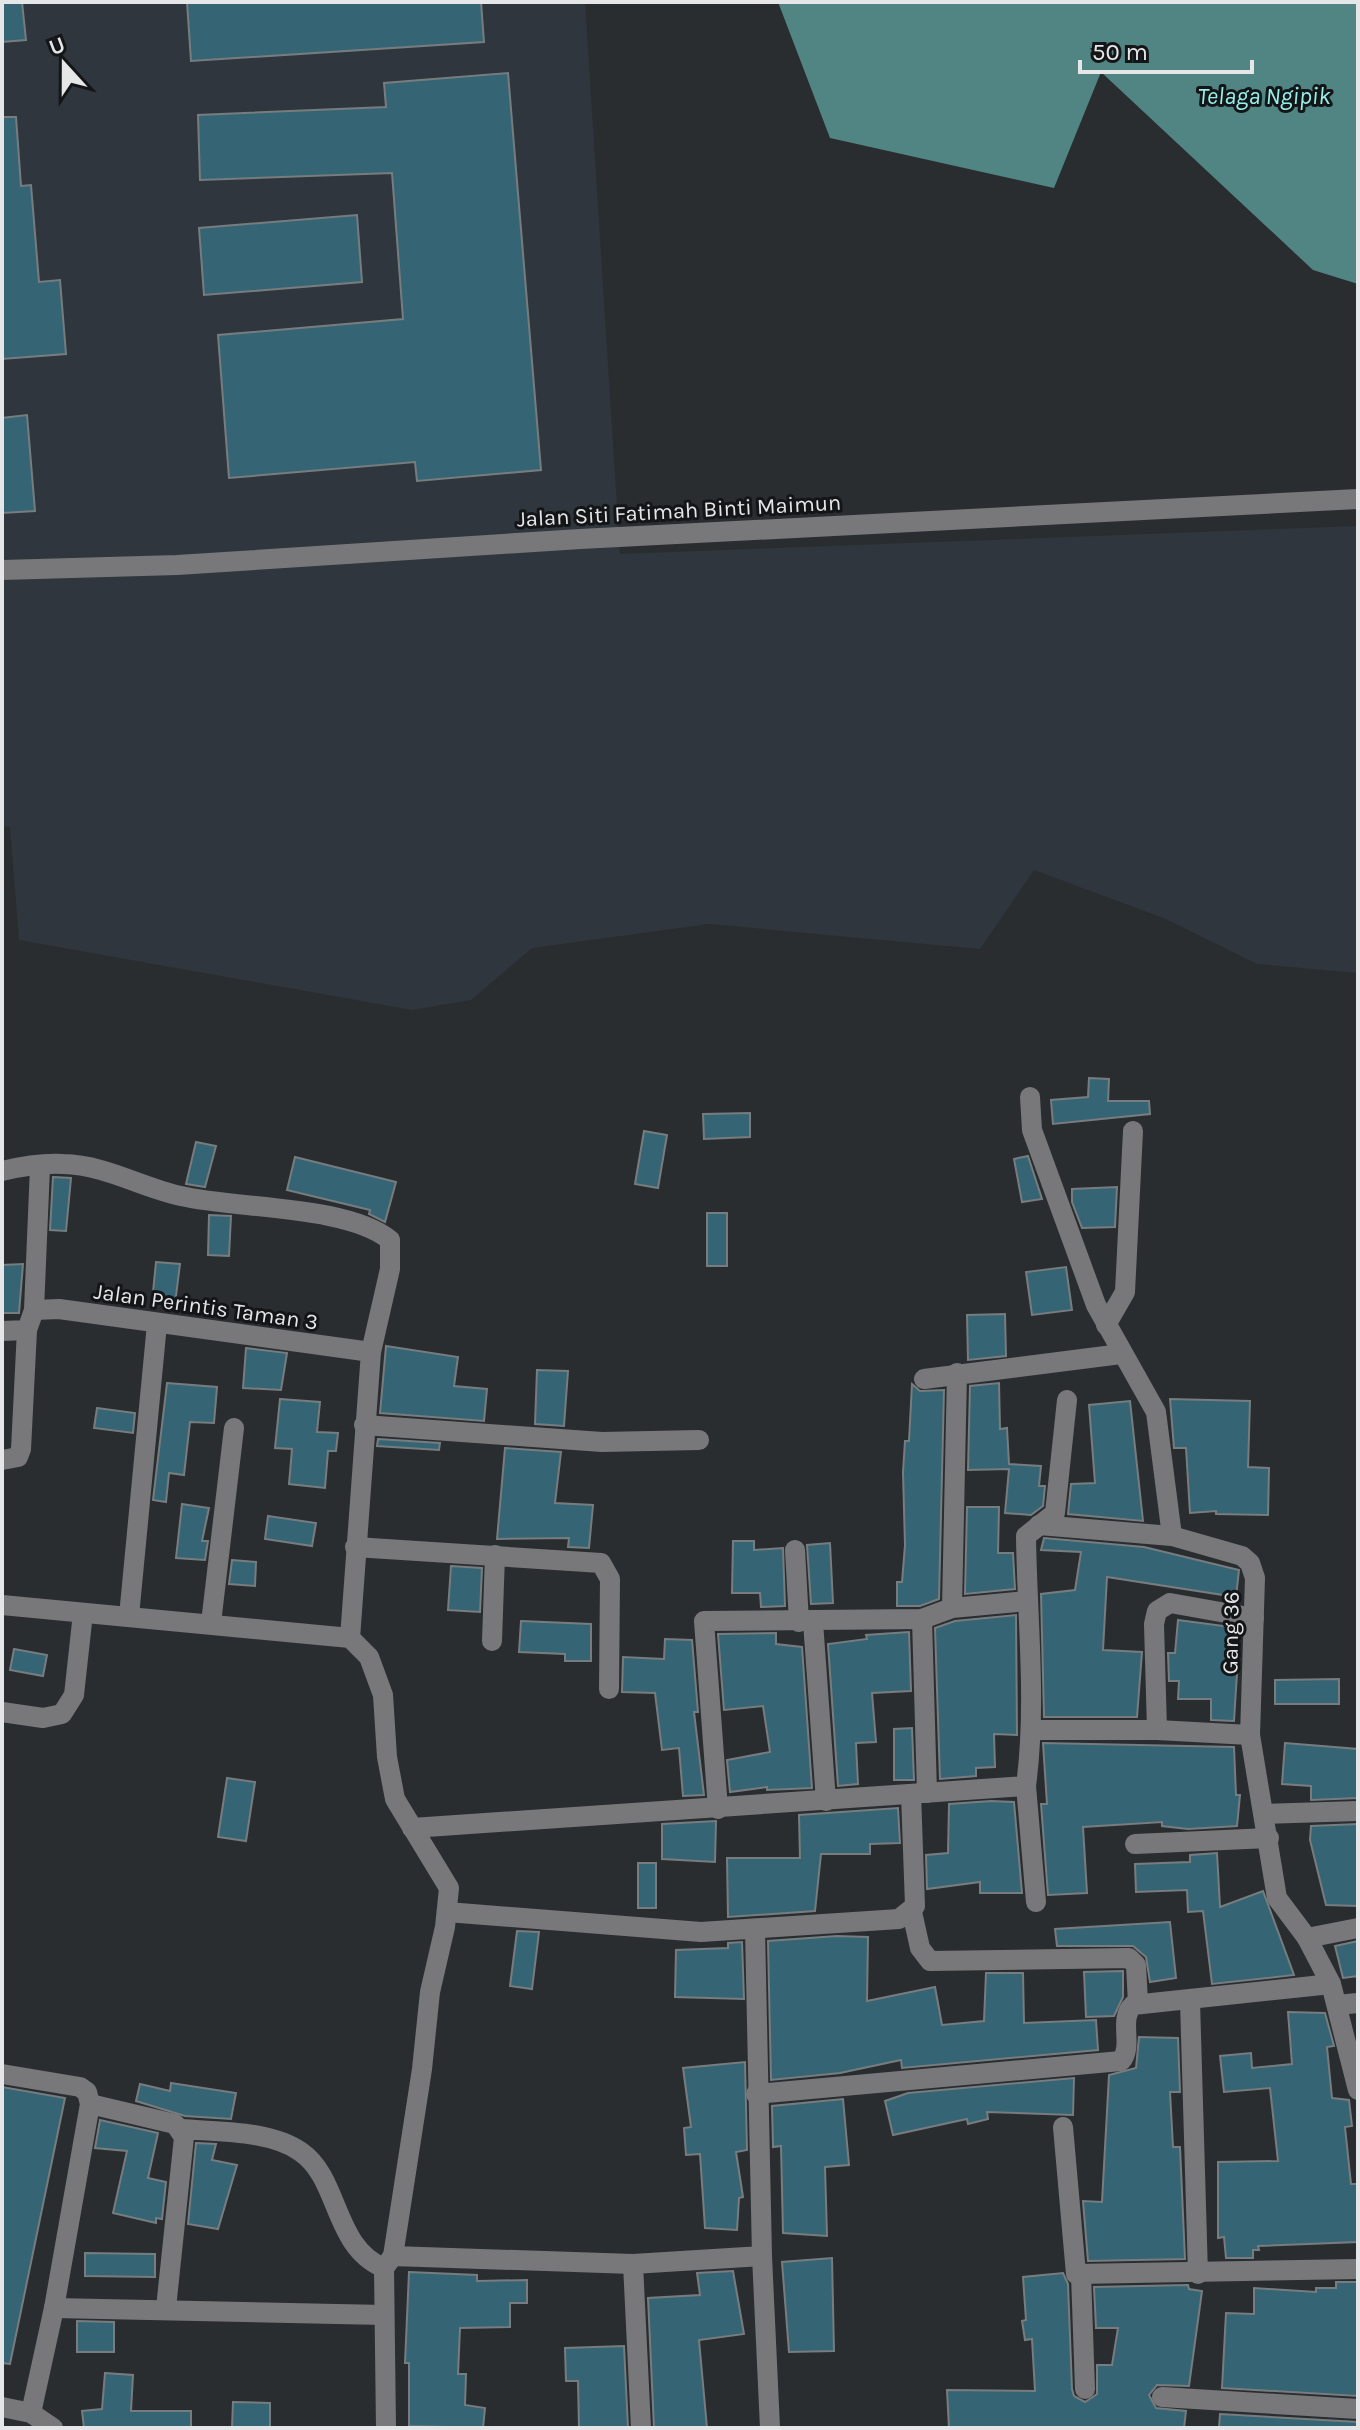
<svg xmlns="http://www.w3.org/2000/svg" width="1360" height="2430" font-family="Karla,sans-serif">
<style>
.built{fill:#2f363e}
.water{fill:#508583}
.building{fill:#356574;stroke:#777c7e;stroke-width:2}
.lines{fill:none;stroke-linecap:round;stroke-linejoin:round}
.minor{stroke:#78787a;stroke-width:20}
.labels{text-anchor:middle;stroke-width:6;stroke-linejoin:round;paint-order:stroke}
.street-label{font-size:22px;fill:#e4e6e8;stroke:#141517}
.water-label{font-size:24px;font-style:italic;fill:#95f0ec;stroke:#141517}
</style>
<rect width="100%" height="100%" fill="#2a2d30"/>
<path class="built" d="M2,2H585L620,554L1358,526V973L1257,964L1166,919L1034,870L980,949L709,924L532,948L471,1000L412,1010L19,940L10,827L2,826Z"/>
<path class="water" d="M778,2H1358V284L1313,270L1101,72L1054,188L830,138Z"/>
<g class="building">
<path d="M2,2H22L26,40L2,42Z"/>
<path d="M187,2H481L484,42L191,61Z"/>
<path d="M508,73L541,470L417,481L415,462L229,478L218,335L403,319L392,173L200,180L198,115L386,107L384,83Z"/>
<path d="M2,117H16L21,186L31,185L39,282L60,280L66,354L2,359Z"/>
<path d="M357,215L362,282L204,295L199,228Z"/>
<path d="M27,415L35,511L2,513V418Z"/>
<path d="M1089,1078L1109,1079L1108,1101H1149L1150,1114L1053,1124L1051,1100L1088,1097Z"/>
<path d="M750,1113V1137L704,1139L703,1114Z"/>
<path d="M644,1131L667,1135L658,1188L635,1184Z"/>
<path d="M196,1142L216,1146L205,1187L186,1184Z"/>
<path d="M1028,1156L1042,1199L1022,1202L1014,1159Z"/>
<path d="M295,1157L396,1182L385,1222L369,1214L370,1210L287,1190Z"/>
<path d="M53,1177L71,1178L66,1231L50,1230Z"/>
<path d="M1117,1187L1115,1227L1082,1228L1072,1202V1189Z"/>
<rect x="707" y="1213" width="20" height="53"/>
<path d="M209,1215L231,1216L229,1256L208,1255Z"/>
<path d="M156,1262L180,1264L175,1304L152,1302Z"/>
<path d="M23,1264L19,1313H2V1265Z"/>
<path d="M1066,1267L1072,1310L1032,1315L1026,1272Z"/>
<path d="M1005,1314L1006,1356L968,1360L967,1315Z"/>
<path d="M386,1346L458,1357L454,1386L487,1389L484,1421L380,1413Z"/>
<path d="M246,1348L287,1353L281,1390L243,1388Z"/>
<path d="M537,1370L568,1371L564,1426L535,1424Z"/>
<path d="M167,1383L217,1387L214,1423L190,1422L184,1475L169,1473L166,1502L153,1500Z"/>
<path d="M999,1383L1000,1429L1007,1428L1009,1464L1041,1466L1039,1486H1045L1043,1506L1031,1515L1005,1513L1009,1469L968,1470L970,1386Z"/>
<path d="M912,1384L920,1391L944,1390L939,1599L920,1606H897V1582H902L905,1545L903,1472L905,1441H909Z"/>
<path d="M280,1399L320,1402L317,1432L338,1433L336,1451H328L325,1488L289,1484L292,1449L275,1448Z"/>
<path d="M1170,1399L1250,1401L1248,1467L1269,1468L1268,1515L1216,1514V1511L1190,1513L1186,1448H1174Z"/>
<path d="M1130,1401L1143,1521L1068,1514L1071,1484L1095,1483L1089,1405Z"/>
<path d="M97,1408L135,1413L133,1433L94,1428Z"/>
<path d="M378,1439L440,1443L439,1450L377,1446Z"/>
<path d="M505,1448L561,1452L555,1503L593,1505L589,1548L568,1547L569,1538L497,1539Z"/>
<path d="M182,1504L209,1508L202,1541H208L205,1560L176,1558Z"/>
<path d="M967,1507H999L998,1553H1013L1015,1589L965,1594Z"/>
<path d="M268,1516L316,1523L312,1546L265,1539Z"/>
<path d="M1044,1538L1144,1547L1239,1570L1236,1597L1107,1577L1103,1650L1142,1652L1137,1717H1044L1041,1594L1075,1590L1081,1552L1041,1550Z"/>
<path d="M733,1541H754V1550L783,1548L785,1606L761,1607L760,1593H732Z"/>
<path d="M830,1543L833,1603L811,1604L807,1545Z"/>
<path d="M232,1560L256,1562L255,1586L229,1584Z"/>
<path d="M451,1566L482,1568L480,1612L448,1610Z"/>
<path d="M1016,1615L1017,1735L994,1734L995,1767L976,1768V1776L940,1779L935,1628L955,1621Z"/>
<path d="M1178,1620L1239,1628L1234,1657H1238L1234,1721L1211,1720V1699H1178L1179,1681H1169L1168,1653H1175Z"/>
<path d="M521,1621L591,1624V1661H565V1654L519,1652Z"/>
<path d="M909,1632L911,1691L872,1693L876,1742L856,1743L858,1784L838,1786L828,1644L867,1639L866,1635Z"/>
<path d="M776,1633V1644L802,1647L812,1788L767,1790V1787L730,1792L727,1760L770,1752L763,1706L724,1710L718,1634Z"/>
<path d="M665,1639L692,1640L698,1712H694L704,1795L683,1796L679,1748L662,1750L655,1693L622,1692L623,1657L664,1659Z"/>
<path d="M14,1649L47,1655L43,1676L10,1670Z"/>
<path d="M1339,1679V1704H1275V1680Z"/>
<path d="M912,1728L914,1780H894V1729Z"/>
<path d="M1043,1743L1234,1747L1236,1795H1240L1237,1826L1188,1829L1162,1826V1822L1083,1827L1087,1893L1048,1895L1041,1804H1047Z"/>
<path d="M1285,1743L1358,1749V1798L1311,1800V1786L1282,1784Z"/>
<path d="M227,1778L255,1782L246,1841L218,1837Z"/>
<path d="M991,1801L1014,1802L1022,1893H980V1882L927,1889L926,1855L948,1853L949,1804Z"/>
<path d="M898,1808L900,1843L870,1844V1854H821L815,1911L728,1917L727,1858H800L799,1815Z"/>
<path d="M716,1821L715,1862L662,1859V1824Z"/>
<path d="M1358,1824V1906L1326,1905L1310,1840L1311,1826Z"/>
<path d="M1217,1853L1220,1907L1263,1891L1294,1975L1212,1984L1203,1911L1188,1912L1187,1890L1136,1892L1135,1864L1190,1862V1855Z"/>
<rect x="638" y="1863" width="18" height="45"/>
<path d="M1170,1922L1176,1978L1150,1982L1146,1957L1133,1946H1057L1055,1929Z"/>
<path d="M517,1931L539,1932L532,1989L510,1986Z"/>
<path d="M837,1936L868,1937L867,2001L935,1987L942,2025L984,2021L986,1973H1023L1024,2023L1096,2020L1098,2050L902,2068L901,2060L840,2073L771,2080L768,1941Z"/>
<path d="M1358,1941V1976L1343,1978L1335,1946Z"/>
<path d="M742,1942L744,1999L675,1997L676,1950L728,1948V1943Z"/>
<path d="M1123,1971V1997L1114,2016L1086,2017L1084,1972Z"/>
<path d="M1288,2012L1325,2013L1334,2046L1327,2047L1332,2098L1349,2100L1352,2126L1345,2127L1351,2184H1358V2242L1258,2246L1259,2250H1253V2258H1226L1224,2237L1218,2238V2162L1278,2161L1270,2088L1224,2092L1220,2056L1251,2053L1252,2068L1292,2064Z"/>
<path d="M1139,2037L1178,2038L1180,2092H1170L1173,2147H1180L1185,2259L1088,2261L1083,2201L1102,2202L1109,2075L1136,2068Z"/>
<path d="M745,2062L747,2150L736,2152L743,2197L739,2198L737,2230L705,2228L700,2154L686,2155L684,2128L691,2127L683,2068Z"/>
<path d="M1074,2078L1073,2115L987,2112L988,2119L968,2124L967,2119L893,2135L885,2101L908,2093Z"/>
<path d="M171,2083L236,2093L231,2119L185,2116L136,2101L140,2084L170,2091Z"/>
<path d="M2,2087L65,2098L10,2364L2,2363Z"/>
<path d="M843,2099L849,2165L825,2167L827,2236L783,2233L781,2146L773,2147L772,2106Z"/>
<path d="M100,2120L158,2133L148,2178L166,2182L162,2219L156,2218V2223L113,2213L127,2151L95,2148Z"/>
<path d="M196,2143L216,2144L212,2160L237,2165L218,2229L188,2224Z"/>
<path d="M85,2253L155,2254V2277L85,2276Z"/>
<path d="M832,2258L834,2351L789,2352L782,2262Z"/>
<path d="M733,2271L744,2334L699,2340L707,2428H654L648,2298L700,2295L697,2273Z"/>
<path d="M409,2272L477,2275V2281L527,2280V2303H510V2327L460,2328L458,2374H466L465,2405L485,2408L483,2428L409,2426V2363H405Z"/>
<path d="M1063,2273L1068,2284L1072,2389L1074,2396L1085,2402L1097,2394V2365H1112L1118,2328H1096L1094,2287L1188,2285L1189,2289L1202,2291L1189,2386L1157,2385L1149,2395L1156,2408L1186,2411L1184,2428H949L947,2390L1035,2391L1032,2339L1025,2340L1022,2321L1026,2320L1023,2277Z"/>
<path d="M1336,2282H1358V2396L1222,2388L1226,2313L1254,2314V2288L1316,2292V2288H1336Z"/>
<path d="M77,2321L114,2322V2352H77Z"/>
<path d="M624,2346L628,2428H579L578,2381H566L565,2348Z"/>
<path d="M105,2373L133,2375L131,2411H191V2428H84L82,2411L102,2409Z"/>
<path d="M233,2402L270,2403V2428H232Z"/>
<path d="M1220,2414L1358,2422V2428H1219Z"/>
</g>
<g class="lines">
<g class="minor">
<path d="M2,570L177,565L580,539L1358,499"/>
<path d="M1030,1097L1032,1130L1096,1305L1156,1412L1172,1536L1242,1556L1250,1563L1255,1578L1250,1735L1277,1898L1307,1938L1331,1984L1358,2090"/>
<path d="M2,1171C19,1167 45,1163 63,1164C106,1165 140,1187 181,1196C236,1209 347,1205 390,1240V1269L371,1352L350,1638"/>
<path d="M34,1310L59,1309L371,1352"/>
<path d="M1106,1325L1125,1292L1133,1131"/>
<path d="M2,1331L27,1330L34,1310L40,1167"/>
<path d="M924,1379L1121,1354"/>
<path d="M364,1425L602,1442L699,1440"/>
<path d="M2,1460L18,1457L21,1449L27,1330"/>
<path d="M1039,1525L1172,1536"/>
<path d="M355,1547L601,1563L610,1579L609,1689"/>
<path d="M795,1550L799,1622"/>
<path d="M2,1605L350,1638L369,1657L383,1695L387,1757L395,1799L449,1888L445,1927L430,1992L422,2069L393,2256"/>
<path d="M952,1608L957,1373"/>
<path d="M129,1616L157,1324"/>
<path d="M922,1619L927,1793"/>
<path d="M813,1622L826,1801"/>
<path d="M211,1623L234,1428"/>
<path d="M492,1641L495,1555"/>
<path d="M2,1712L43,1718L62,1714L74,1695L83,1613"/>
<path d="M1031,1730H1157L1250,1735"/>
<path d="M1157,1730L1154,1624L1157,1611L1170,1603L1254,1618"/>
<path d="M1026,1786L1036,1902"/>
<path d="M718,1809L704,1621L922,1619L952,1608L1027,1601"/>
<path d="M1264,1814L1358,1811"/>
<path d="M412,1828L1026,1786C1037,1702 1027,1620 1026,1536L1055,1513L1067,1400"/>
<path d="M1135,1844L1269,1838"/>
<path d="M447,1912L701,1932L899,1919L915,1906L911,1794"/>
<path d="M912,1912L920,1948L930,1961L1129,1958L1136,1965L1138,2003"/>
<path d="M1307,1938L1358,1928"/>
<path d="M1190,2001L1198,2274"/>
<path d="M1337,2005L1358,2003"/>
<path d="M2,2074L80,2087L87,2092L90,2104L54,2308L31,2413"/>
<path d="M756,2094L1121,2061C1134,2046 1118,2019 1133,2005L1331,1984"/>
<path d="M90,2104L175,2124L184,2137L166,2308"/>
<path d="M1063,2127L1076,2274L1358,2269"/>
<path d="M181,2129C217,2132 270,2130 301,2152C340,2179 333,2247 384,2268"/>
<path d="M762,2256L770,2428"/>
<path d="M633,2264L641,2428"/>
<path d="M1081,2274L1085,2389"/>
<path d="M54,2308L384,2315"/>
<path d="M1162,2397L1358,2409"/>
<path d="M2,2407L31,2413L53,2428"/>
<path d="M386,2428L384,2268L393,2256L633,2264L762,2256L755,1929"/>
</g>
</g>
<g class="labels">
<g class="street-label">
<text transform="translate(679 510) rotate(-3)" y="8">Jalan Siti Fatimah Binti Maimun</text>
<text transform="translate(206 1306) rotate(8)" y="8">Jalan Perintis Taman 3</text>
<text transform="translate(1230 1633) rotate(-89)" y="8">Gang 36</text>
</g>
<g class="water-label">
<text x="1264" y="104">Telaga Ngipik</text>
</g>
</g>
<rect width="1360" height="2430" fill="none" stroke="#e4e6e8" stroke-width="8"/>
<g transform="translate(64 64) rotate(339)" stroke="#141517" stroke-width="6" paint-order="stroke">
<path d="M0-6L14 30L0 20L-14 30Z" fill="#e4e6e8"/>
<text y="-12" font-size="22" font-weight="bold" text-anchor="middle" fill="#e4e6e8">U</text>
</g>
<path d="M1080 60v12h172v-12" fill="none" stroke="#e4e6e8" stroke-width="4"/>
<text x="1092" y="60" font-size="24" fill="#e4e6e8" stroke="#141517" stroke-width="6" paint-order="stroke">50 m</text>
</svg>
